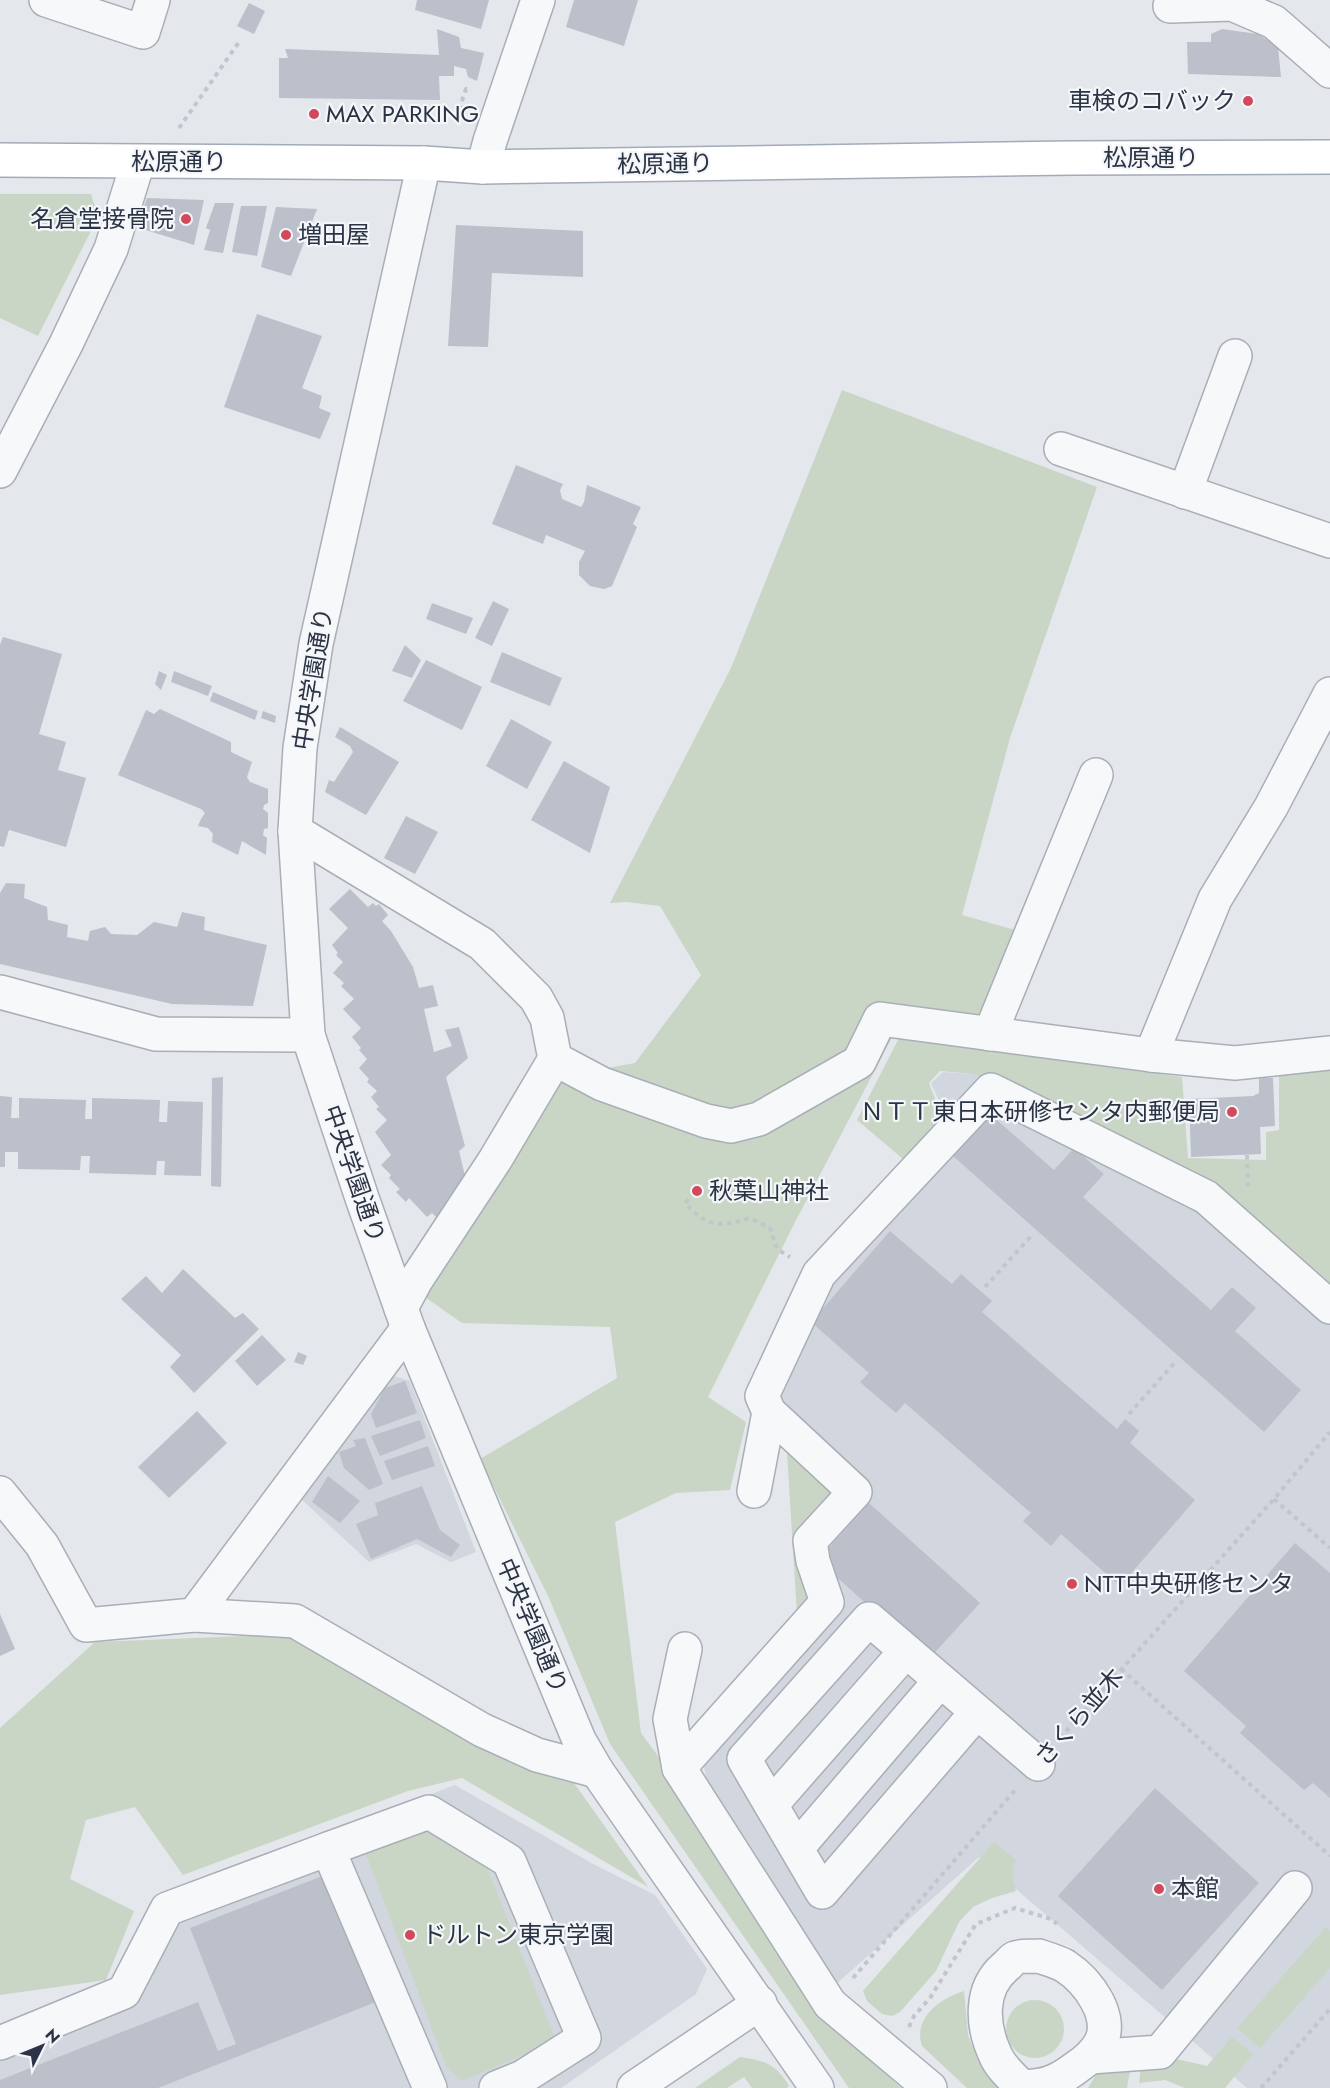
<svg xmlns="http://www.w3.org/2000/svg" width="1330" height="2088" font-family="Jost,'Noto Sans JP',sans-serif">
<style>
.built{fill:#d2d6de}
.green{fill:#c9d6c5}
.building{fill:#bbc0ca}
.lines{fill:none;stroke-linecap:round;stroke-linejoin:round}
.minor-casing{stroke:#a9aeb7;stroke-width:36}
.major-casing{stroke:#a3abb8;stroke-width:36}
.path{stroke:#c2c5cb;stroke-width:4;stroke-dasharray:4.5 4.5;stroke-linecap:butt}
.minor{stroke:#f7f8fa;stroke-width:33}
.major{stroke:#fff;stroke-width:33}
.poi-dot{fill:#d1495b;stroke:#f4f6f9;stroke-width:2}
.labels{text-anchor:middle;stroke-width:4.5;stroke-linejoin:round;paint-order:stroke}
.poi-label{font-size:24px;fill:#2b3445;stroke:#f4f6f9;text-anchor:start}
.street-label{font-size:24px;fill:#2b3445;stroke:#f4f6f9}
</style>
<rect width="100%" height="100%" fill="#e4e7ec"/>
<g class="built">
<path d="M943,1072L974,1074L1082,1116L1211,1182L1330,1284V2088H1247L979,1857L834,1986L711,1808L702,1754L820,1595L808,1573L838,1491L748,1402L938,1127L942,1107L931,1083Z"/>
<path d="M391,1375L410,1381L476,1552L451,1562L416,1544L369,1562L300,1498Z"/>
<path d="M455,1785L595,1865L655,1895L707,1969L696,1994L561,2088H0V2028L113,1986L154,1900Z"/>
</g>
<g class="green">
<path d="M0,194H91L98,217L38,336L0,318Z"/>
<path d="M842,390L1097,487L1010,738L962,915L1030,934L990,1034L896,1030L793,1226L708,1397L746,1422L730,1490L676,1493L615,1522L641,1733L656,1753L807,1994L830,2024L901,2088H849L610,1744L549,1598L480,1459L617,1378L610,1327L462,1323L422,1295L558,1077L635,1063L701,975L660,906L627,902L610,903L731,668Z"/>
<path d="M901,1034L954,1046L1182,1077L1188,1158L1266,1160V1132L1279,1130V1073L1330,1068V1284L1212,1182L1082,1116L974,1074L940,1071L929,1083L939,1110L936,1124L903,1159L857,1120Z"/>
<path d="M791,1446L838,1491L804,1535L821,1595L797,1614L787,1453Z"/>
<path d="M297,1634L492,1749L574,1783L648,1887L462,1778L408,1791L183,1875L135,1807L86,1820L70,1879L134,1911L106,1980L0,1995V1728L95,1642Z"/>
<path d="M428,1824L482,1855L554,2036L528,2053L462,2081L446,2066L364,1849Z"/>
<path d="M994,1842L1016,1860C1010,1871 1013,1880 1016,1891L992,1898L973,1907L959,1922L936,1971L900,2012L892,2016L882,2014L867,2001L863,1991Z"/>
<path d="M1326,1927L1330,1931V1968L1260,2048L1237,2028Z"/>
<path d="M964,1991L968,2035L976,2055L997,2088H967L922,2046C913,2018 939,1999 964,1991Z"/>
<circle cx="1035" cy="2029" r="29"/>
<path d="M1232,2037L1253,2054L1225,2088H1185L1165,2080L1139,2083L1142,2060L1163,2056L1207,2066Z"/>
<path d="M740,2057C765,2061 775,2063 789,2086L786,2088H752L744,2077L727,2088H695Z"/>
<path d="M1102,2065L1128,2066L1130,2071L1127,2088H1088Z"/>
</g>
<g class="building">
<path d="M417,0H489L481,29L415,10Z"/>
<path d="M574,0H638L624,46L566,27Z"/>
<path d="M249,3L265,11L254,34L237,26Z"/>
<path d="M437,29L459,37L461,48L484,53L477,81L468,77L466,69L454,66V76H439L440,100L279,98V58H288L285,49L439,55Z"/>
<path d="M1222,29L1258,34L1278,47L1281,77L1188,74L1187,42H1211V34Z"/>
<path d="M147,198L204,200L194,245L136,227Z"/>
<path d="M215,203H234L223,253L204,250L210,230L206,228Z"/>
<path d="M241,206H267L257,256L232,252Z"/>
<path d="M276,207L317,209L291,276L261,267Z"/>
<path d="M456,225L583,231V277L492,273L488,347L448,346Z"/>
<path d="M257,314L322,336L302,388L322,396L319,408L331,413L320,439L224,407Z"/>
<path d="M516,465L563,484L560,490L562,499L581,507L584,502L587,485L641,507L633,524L637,527L612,586L604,589L590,586L579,575V562L585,551L546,535L543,544L492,524Z"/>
<path d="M493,601L509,609L492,646L475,638Z"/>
<path d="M432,603L473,618L466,634L426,619Z"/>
<path d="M3,637L62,654L39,734L66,742L58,770L86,778L66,847L9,830L4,847L0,846V645Z"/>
<path d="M405,645L421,660L412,678L392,671Z"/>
<path d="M502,652L562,678L550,706L490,682Z"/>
<path d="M426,660L482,687L462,730L403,701Z"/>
<path d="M159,671L167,675L161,690L155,684Z"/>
<path d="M174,671L212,686L208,696L171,682Z"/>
<path d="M213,692L258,711L255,720L210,701Z"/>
<path d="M160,709L231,742V752L252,762L247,777L250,782L268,789V803L264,805L263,809L268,813V828L264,829L263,835L267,838L266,855L242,841L238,855L212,842L213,834L208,828L198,826L201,819L205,813L201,809L118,775L146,710L154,714Z"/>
<path d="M263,711L276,716L275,723L261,718Z"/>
<path d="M511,719L552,742L527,789L486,766Z"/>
<path d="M340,727L399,762L366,815L325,792L329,780L334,782L353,752L350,746L335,737Z"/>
<path d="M564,761L610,787L590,853L531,820Z"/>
<path d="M406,816L438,832L415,874L384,858Z"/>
<path d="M6,883L25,884L24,898L47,907L48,920L68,925L67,937L88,941L90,931L105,927L111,934L137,935L154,922L177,927L182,912L205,917L204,930L267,945L253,1006L172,1004L0,964V893Z"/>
<path d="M350,889L368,907L373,903L376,906L379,904L388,915L382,921L391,931L413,967L419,988L433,985L438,1006L424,1009L434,1052L452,1046L445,1030L459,1027L468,1058L446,1077L465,1146L459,1151L466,1180L450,1196L457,1203L439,1220L432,1213L427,1217L409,1198L406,1202L396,1192L400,1189L389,1178L391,1175L381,1165L391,1155L375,1132L387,1120L376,1109L379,1107L371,1097L377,1091L367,1082L369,1079L359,1068L367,1059L359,1050L361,1048L352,1037L361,1028L343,1009L354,999L341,986L344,983L333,973L343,962L336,955L338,953L332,945L348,928L329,909Z"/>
<path d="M223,1077L221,1187L211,1186L212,1078Z"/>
<path d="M1259,1078H1273L1275,1126L1260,1127L1261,1154L1191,1157L1189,1099L1253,1096L1259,1093Z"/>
<path d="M0,1096L12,1097L11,1118H19V1098L86,1100L85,1119H92V1098L160,1100L159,1122H167L168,1101L203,1102L201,1176L164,1175L165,1161H157L156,1175L89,1173L90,1156H81L80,1170L18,1169V1152H5V1167H0Z"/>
<path d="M990,1114L1054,1170L1074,1148L1104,1174L1083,1197L1211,1310L1232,1287L1256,1308L1235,1331L1301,1390L1264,1432L953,1156Z"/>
<path d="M890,1231L952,1284L961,1274L992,1301L982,1312L1117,1429L1125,1419L1139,1431L1130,1443L1195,1500L1120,1586L1061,1534L1051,1546L1023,1521L1031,1513L905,1403L896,1413L860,1382L869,1373L811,1322Z"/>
<path d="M183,1269L235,1318L243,1313L259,1329L194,1393L170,1367L181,1355L121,1299L146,1276L162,1293Z"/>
<path d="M262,1335L286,1360L257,1386L235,1361Z"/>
<path d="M298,1352L307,1356L303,1365L294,1362Z"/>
<path d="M405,1381L417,1413L376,1428L371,1414L385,1388Z"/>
<path d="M197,1411L227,1443L169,1498L138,1467Z"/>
<path d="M420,1420L426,1438L380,1456L371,1436Z"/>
<path d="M365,1438L383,1484L369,1490L344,1468L339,1452L356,1446L353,1440Z"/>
<path d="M428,1446L435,1466L392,1480L384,1461Z"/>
<path d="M328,1476L360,1501L340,1523L312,1502Z"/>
<path d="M422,1486L440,1530L460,1545L451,1557L417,1539L371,1559L356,1524L378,1515L375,1503Z"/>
<path d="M869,1503L980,1603L928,1660L818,1560Z"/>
<path d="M1295,1543L1330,1573V1798L1313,1783L1304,1790L1240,1733L1246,1726L1184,1671Z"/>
<path d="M0,1614L15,1649L0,1656Z"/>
<path d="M1155,1788L1259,1883L1162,1990L1058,1896Z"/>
<path d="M330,1873L381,2000L158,2088H0V2080L198,2002L218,2051L236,2044L190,1928Z"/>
</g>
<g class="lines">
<defs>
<g id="minor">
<path d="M46,0L143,32L153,0"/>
<path d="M1170,6L1232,4L1274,22L1330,71"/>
<path d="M424,163L316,644L300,748L295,831L308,1035L362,1198L408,1328L579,1740L597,1771L817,2088"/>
<path d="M483,167L490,141L538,0"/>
<path d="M1061,449L1330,541"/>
<path d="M0,471L66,344L111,249L138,162"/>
<path d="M1185,492L1235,356"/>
<path d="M295,831L482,944L536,998L547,1018L555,1059L495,1160L416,1280L401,1308"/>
<path d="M0,992L156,1034L308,1035"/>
<path d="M990,1034L1096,775"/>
<path d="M1151,1055L1215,899L1271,807L1330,694"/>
<path d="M555,1059L602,1084L706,1121L731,1126L759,1119L859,1062L880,1019L1151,1055L1235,1063L1330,1053"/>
<path d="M754,1491L769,1412"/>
<path d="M0,1493L42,1545L86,1625L194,1615L408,1328"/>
<path d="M194,1615L295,1621L482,1730L537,1755L597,1771"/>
<path d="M977,1712L822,1892L744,1759L869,1619L1038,1764"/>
<path d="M679,1768L670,1719L685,1649"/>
<path d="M771,1805L906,1651"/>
<path d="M797,1848L940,1681"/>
<path d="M1039,1956C1047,1959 1058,1962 1065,1966C1088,1981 1115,2017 1100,2044C1094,2054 1086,2061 1077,2067C1057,2082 1047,2086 1022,2087C1012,2077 1000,2067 995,2054C982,2026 979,1989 1005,1967C1008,1965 1012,1959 1015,1958C1021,1955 1032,1957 1039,1956Z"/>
<path d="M0,2043L124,1992L167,1909L328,1849"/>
<path d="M1090,2057L1160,2052L1295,1888"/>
<path d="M430,2088L328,1849L429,1812L509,1861L584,2038L523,2077L496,2088"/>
<path d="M634,2088L760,2003"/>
<path d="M930,2088L830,2004L679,1768L827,1602L813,1561L810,1541L855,1492L769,1412L762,1396L819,1274L991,1090L1206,1197L1330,1307"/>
</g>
<path id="major" d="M0,160L424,163L483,167L1072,158L1330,157"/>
</defs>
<use href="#minor" class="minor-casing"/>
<use href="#major" class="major-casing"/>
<g class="path">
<path d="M456,118L466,89L470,90"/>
<path d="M179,128L239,42"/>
<path d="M1247,1155L1248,1187"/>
<path d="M695,1193L685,1203C708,1228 719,1227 750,1218L770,1228L777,1249L790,1257"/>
<path d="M985,1287L1033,1234"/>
<path d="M1129,1414L1177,1360"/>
<path d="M1274,1499L1330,1548"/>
<path d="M1121,1669L1330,1856"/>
<path d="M1060,1738L1274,1499L1330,1432"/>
<path d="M853,1978L1016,1789"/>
<path d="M909,2027L914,2016L930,1998L976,1924L1015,1908L1051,1919L1057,1924"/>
<path d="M1261,2088L1330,2009"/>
</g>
<use href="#minor" class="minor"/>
<use href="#major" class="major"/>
</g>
<g class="poi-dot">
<circle cx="1248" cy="101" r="6"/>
<circle cx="314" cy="114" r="6"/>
<circle cx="186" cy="219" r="6"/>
<circle cx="286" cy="235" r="6"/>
<circle cx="1232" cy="1112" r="6"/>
<circle cx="697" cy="1191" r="6"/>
<circle cx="1072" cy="1584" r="6"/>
<circle cx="1159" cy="1889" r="6"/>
<circle cx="410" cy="1935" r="6"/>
</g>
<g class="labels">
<g class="poi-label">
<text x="1236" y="109" text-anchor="end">車検のコバック</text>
<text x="326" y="122">MAX PARKING</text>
<text x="174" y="227" text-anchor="end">名倉堂接骨院</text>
<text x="298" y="243">増田屋</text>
<text x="1220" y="1120" text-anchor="end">ＮＴＴ東日本研修センタ内郵便局</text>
<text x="709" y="1199">秋葉山神社</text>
<text x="1084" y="1592">NTT中央研修センタ</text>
<text x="1171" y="1897">本館</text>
<text x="422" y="1943">ドルトン東京学園</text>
</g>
<g class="street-label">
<text x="1151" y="166">松原通り</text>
<text x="179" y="170">松原通り</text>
<text transform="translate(665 164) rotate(-1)" y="8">松原通り</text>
<text transform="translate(313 679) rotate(-81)" y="8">中央学園通り</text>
<text transform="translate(354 1174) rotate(71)" y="8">中央学園通り</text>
<text transform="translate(532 1626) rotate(67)" y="8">中央学園通り</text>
<text transform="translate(1079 1717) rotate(-49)" y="8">さくら並木</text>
</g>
</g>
<g transform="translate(42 2046) rotate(47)" stroke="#f4f6f9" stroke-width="4.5" paint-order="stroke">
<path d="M0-4.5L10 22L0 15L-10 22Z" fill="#2b3445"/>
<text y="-9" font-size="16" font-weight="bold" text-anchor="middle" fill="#2b3445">N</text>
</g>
</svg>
